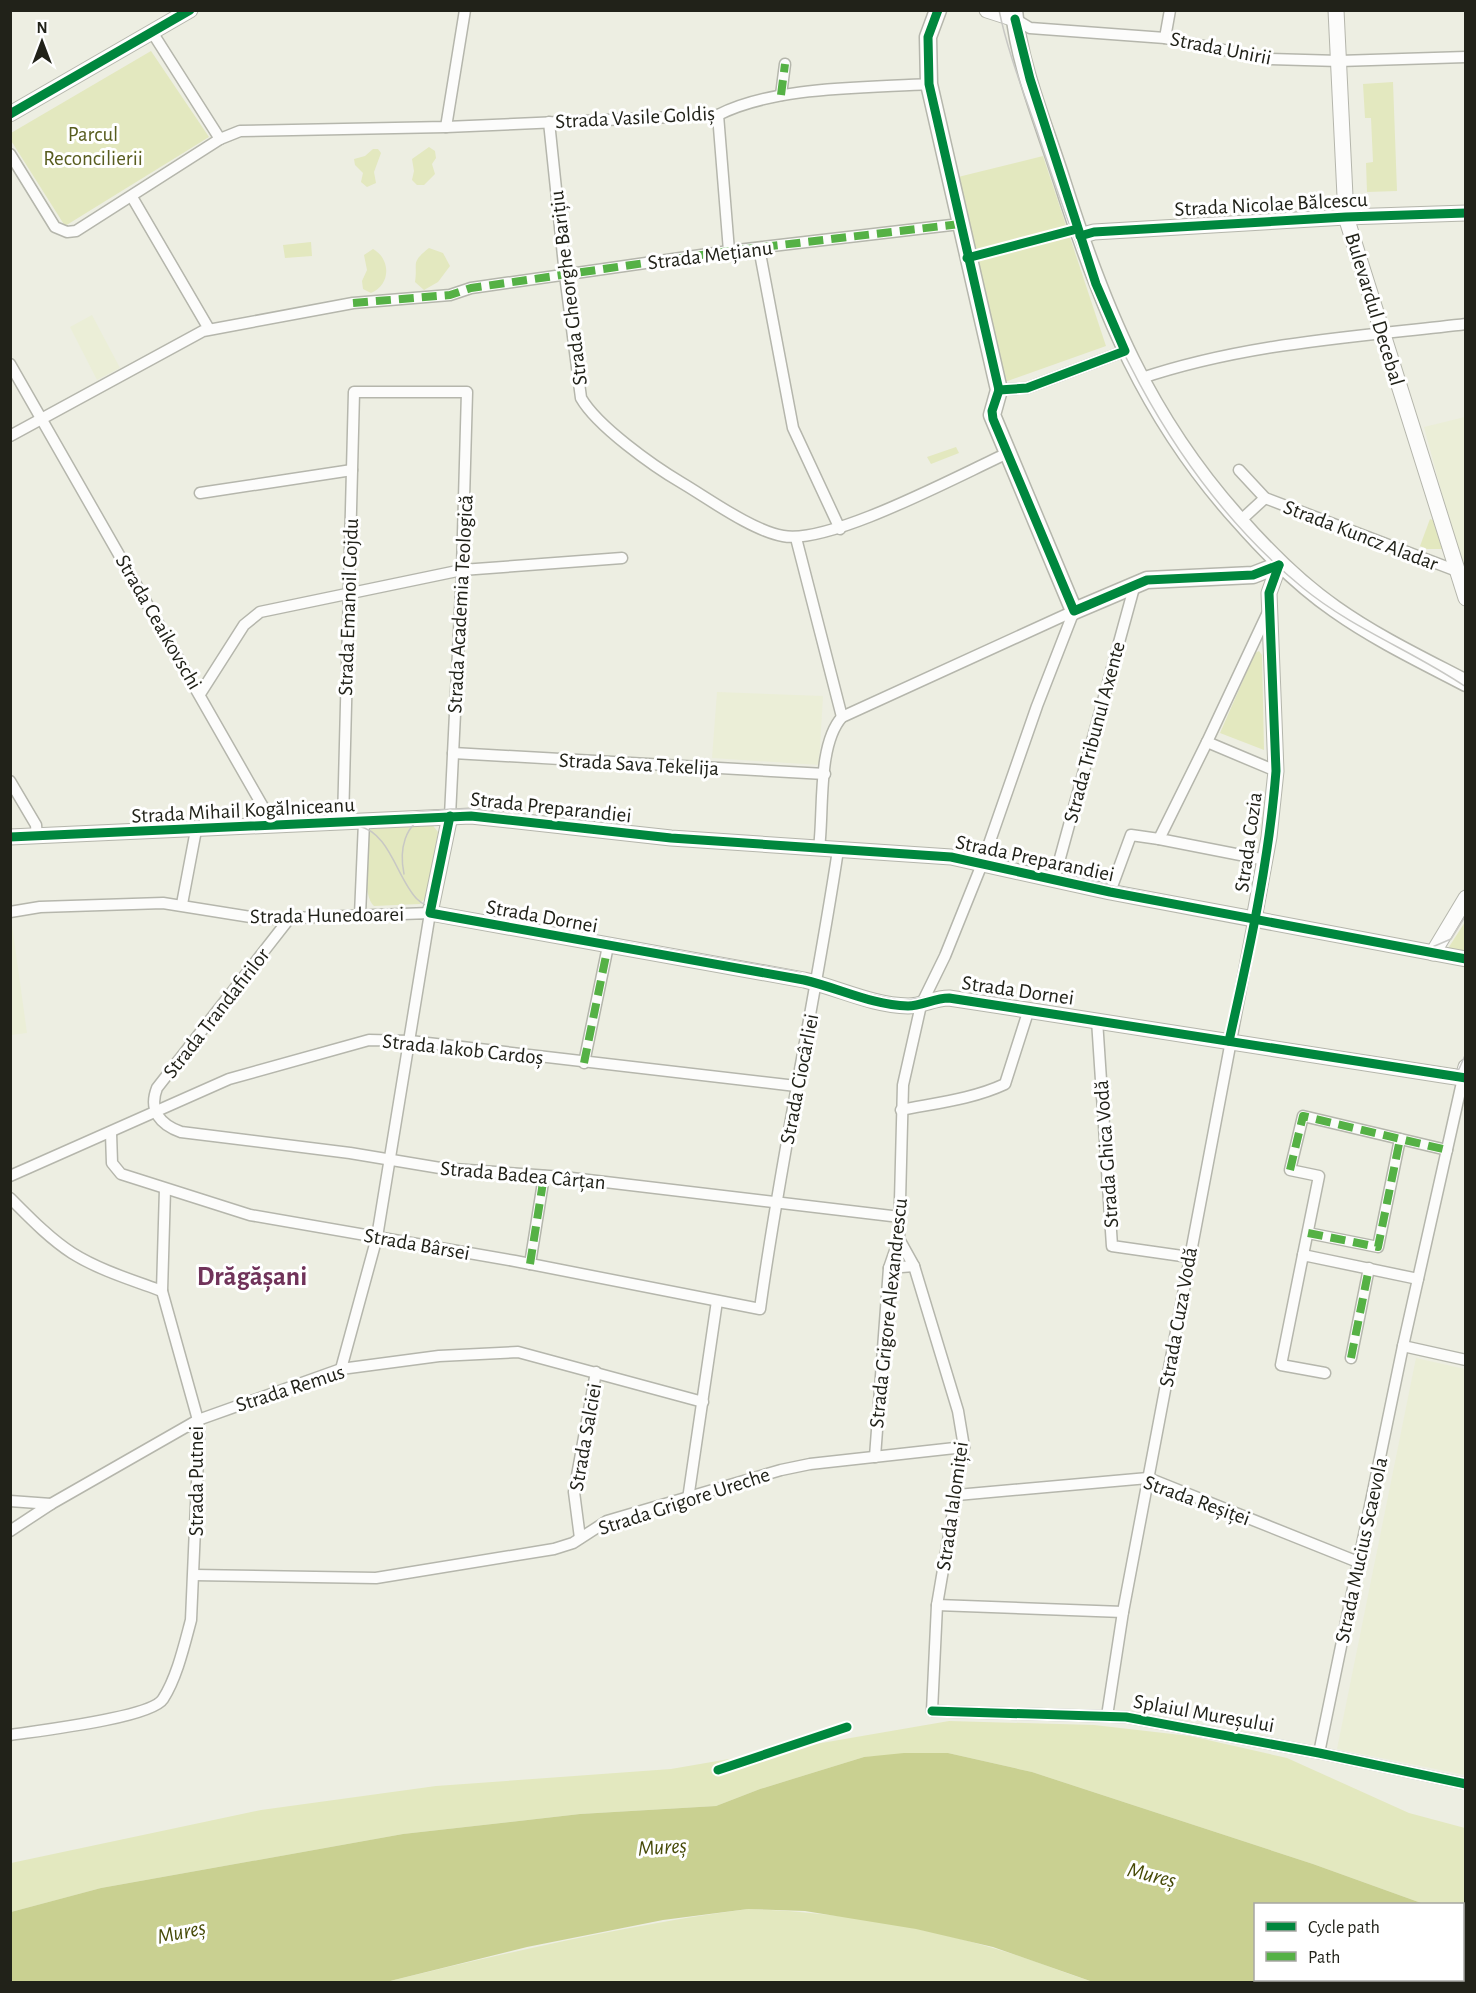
<svg xmlns="http://www.w3.org/2000/svg" width="1476" height="1993" font-family="'Alegreya Sans',sans-serif">
<style>
.built{fill:#ebeed7}
.green{fill:#e3e8bf}
.water{fill:#c9d091}
.lines{fill:none;stroke-linecap:round;stroke-linejoin:round}
.street-casing{stroke:#b5b6ac;stroke-width:13}
.secondary-casing{stroke:#b5b6ac;stroke-width:17}
.primary-casing{stroke:#b5b6ac;stroke-width:19}
.street{stroke:#fcfcfb;stroke-width:10}
.secondary{stroke:#fcfcfb;stroke-width:15}
.primary{stroke:#fcfcfb;stroke-width:16}
.tram{stroke:#c8c8c4;stroke-width:1.5}
.quiet{stroke:#55b145;stroke-width:8;stroke-dasharray:15 8;stroke-linecap:butt}
.cycleway-casing{stroke:#fff;stroke-width:13}
.cycleway{stroke:#00873e;stroke-width:9}
.labels{text-anchor:middle;stroke-width:6;stroke-linejoin:round;paint-order:stroke}
.street-label{font-size:21px;fill:#212219;stroke:#fff}
.park-label{font-size:21px;fill:#585d1f;stroke:#fff}
.water-label{font-size:22px;font-style:italic;fill:#464a07;stroke:#fff}
.district-label{font-size:27px;font-weight:bold;fill:#70335a;stroke:#fff}
</style>
<rect width="100%" height="100%" fill="#edeee2"/>
<g class="built">
<path d="M92,315L120,368L97,380L70,327Z"/>
<path d="M1465,417V579L1424,427Z"/>
<path d="M717,692L823,696L819,765L712,758Z"/>
<path d="M12,925L27,1033L11,1035L10,926Z"/>
<path d="M1416,1358L1465,1369V1775L1337,1749Z"/>
</g>
<g class="green">
<path d="M151,51L209,137L65,226L10,139L11,133Z"/>
<path d="M1393,82L1397,191L1367,192L1366,163L1373,162L1371,118H1365L1363,84Z"/>
<path d="M429,147L435,151L436,158L432,164L435,174L424,185H417L412,180L414,171L412,159Z"/>
<path d="M373,149H378L381,153L374,172L376,183L367,187L361,182L363,173L355,165L354,159L365,156Z"/>
<path d="M1043,156L1106,346L1002,383L954,178Z"/>
<path d="M311,242L312,256L285,258L283,245Z"/>
<path d="M429,248L443,253L450,266L438,282L424,290L415,282C418,262 410,263 429,248Z"/>
<path d="M373,249C391,259 391,285 371,293L363,289L362,281L367,270L364,255Z"/>
<path d="M956,447L959,453L931,464L927,457Z"/>
<path d="M1430,519L1433,520L1442,549H1427L1420,546Z"/>
<path d="M1259,651L1262,655L1264,750L1220,733L1255,653Z"/>
<path d="M431,823L438,832L426,897L420,904L374,906C362,897 365,843 371,829Z"/>
<path d="M1465,922V953L1447,950Z"/>
<path d="M949,1721L1094,1725L1190,1736L1287,1758L1409,1813L1465,1828V1922L1463,1920L1462,1904H1424L1313,1864L1032,1772L948,1753L864,1757L760,1789L716,1806L580,1814L403,1834L101,1888L11,1912V1863L261,1810L436,1786L671,1769Z"/>
<path d="M748,1909C831,1912 913,1924 993,1948C1026,1957 1059,1971 1093,1982H386C506,1953 625,1925 748,1909Z"/>
</g>
<path class="water" d="M904,1753H948L1032,1772L1313,1864L1424,1904H1256V1980H1462L1463,1920L1466,1922L1465,1982H1093L993,1947L916,1929L805,1911L748,1909L663,1920L527,1947L386,1982H11V1912L101,1888L403,1834L580,1814L716,1806L760,1789L864,1757Z"/>
<g class="lines">
<defs>
<g id="street">
<path d="M1015,19L1030,28L1165,38L1268,59L1339,61L1466,57"/>
<path d="M1165,38L1170,10"/>
<path d="M781,95L785,64"/>
<path d="M718,115L729,251"/>
<path d="M549,122L565,275L581,398C597,426 653,466 682,483C709,499 753,531 783,536C830,545 959,475 1008,453"/>
<path d="M446,127L465,10"/>
<path d="M220,139L240,131L446,127L718,115C775,86 864,88 929,84"/>
<path d="M10,154L55,227L67,232L76,231L220,139L152,32"/>
<path d="M132,197L209,329"/>
<path d="M759,248L793,428L840,529"/>
<path d="M10,364L274,826"/>
<path d="M1139,379C1245,343 1355,337 1466,324"/>
<path d="M999,390L1027,388L1125,351"/>
<path d="M10,436L203,331L353,303L450,295L471,288L729,251L960,224"/>
<path d="M1239,470L1265,498L1457,571"/>
<path d="M200,493L352,470"/>
<path d="M1240,521L1265,498"/>
<path d="M796,538L842,717"/>
<path d="M1268,612L1207,742L1276,771"/>
<path d="M200,694L244,625L260,612L462,570L622,558"/>
<path d="M1207,742L1159,839L1266,860"/>
<path d="M453,753L825,774"/>
<path d="M10,781L36,825L37,837"/>
<path d="M343,822L354,392H467L462,570L450,816"/>
<path d="M819,848C824,811 817,745 842,717L1074,611"/>
<path d="M1054,880L1135,584"/>
<path d="M1110,892L1131,835L1159,839"/>
<path d="M182,904L196,830"/>
<path d="M10,912L40,907L163,903L263,919L430,913L377,1237L341,1369"/>
<path d="M360,915L364,822"/>
<path d="M289,919L157,1088C148,1111 161,1125 181,1132L350,1153L440,1168L563,1177L900,1217"/>
<path d="M1097,1020L1112,1246L1189,1257"/>
<path d="M584,1063L608,946"/>
<path d="M901,1110C936,1103 973,1099 1005,1084L1029,1009"/>
<path d="M111,1133L112,1163L121,1174L250,1215L515,1261L760,1309C781,1155 815,1003 838,850"/>
<path d="M10,1176L229,1079L369,1040L410,1041L796,1086"/>
<path d="M10,1198C29,1217 49,1238 72,1253C99,1270 132,1280 162,1291"/>
<path d="M1308,1233L1378,1247L1400,1139"/>
<path d="M899,1239L914,1266L958,1411L964,1447L937,1605L932,1711L1126,1717L1319,1753L1466,1784"/>
<path d="M1303,1255L1319,1176L1290,1170L1303,1116L1447,1150"/>
<path d="M530,1264L544,1176"/>
<path d="M889,1268L914,1266"/>
<path d="M1403,1346L1466,1360"/>
<path d="M1351,1358L1369,1268"/>
<path d="M1325,1373L1281,1365L1303,1255L1418,1279"/>
<path d="M875,1457L889,1268L899,1239L903,1085L921,1005L945,956L982,864L1037,706L1074,611"/>
<path d="M957,1495L1148,1478L1358,1562"/>
<path d="M688,1499L717,1301"/>
<path d="M10,1501L51,1504"/>
<path d="M10,1531L51,1504L198,1420L341,1369L439,1356L518,1352L703,1402"/>
<path d="M580,1538L574,1492L596,1372"/>
<path d="M194,1575L376,1578L554,1549L573,1543L607,1521L781,1470L810,1464L964,1447"/>
<path d="M937,1605L1123,1612"/>
<path d="M1107,1716L1123,1612L1254,919"/>
<path d="M10,1735C36,1731 151,1718 163,1699C177,1677 184,1646 191,1620L199,1436L198,1420L162,1291L165,1189"/>
<path d="M1319,1753L1403,1346L1463,1078H1466"/>
</g>
<g id="secondary">
<path d="M987,10L1015,19"/>
<path d="M1336,10L1346,217L1466,598"/>
<path d="M10,114L190,10"/>
<path d="M1080,236L1094,232L1346,217L1466,213"/>
<path d="M450,816L430,913L804,980C839,988 871,1005 908,1006C922,1006 934,998 949,998L1449,1076L1463,1078L1466,1067"/>
<path d="M10,837L471,816L671,838L951,857L1110,892L1466,959"/>
<path d="M1254,919L1269,837L1276,771L1269,593L1279,565"/>
<path d="M1433,953L1466,898"/>
</g>
<g id="primary">
<path d="M938,10L928,37L929,84L999,390L992,415L1074,611L1147,580L1253,575L1279,565"/>
<path d="M1014,10C1018,63 1046,130 1062,181C1103,310 1147,418 1239,520C1268,553 1299,584 1335,609C1376,638 1422,660 1466,683"/>
</g>
</defs>
<use href="#street" class="street-casing"/>
<use href="#secondary" class="secondary-casing"/>
<use href="#primary" class="primary-casing"/>
<use href="#street" class="street"/>
<use href="#secondary" class="secondary"/>
<use href="#primary" class="primary"/>
<g class="tram">
<path d="M999,10C1008,54 1026,98 1040,140C1096,309 1162,472 1303,588C1353,629 1413,651 1466,687"/>
<path d="M349,819L451,809H473L601,827L958,855L1466,957"/>
<path d="M10,842L358,826C390,832 397,879 417,899C423,905 431,908 438,910L794,971L851,990L902,1001L945,994L977,998L1450,1073L1459,1069L1466,1053"/>
<path d="M404,874C399,850 404,824 429,814"/>
<path d="M1430,948L1451,939L1466,915"/>
</g>
<g class="quiet">
<path d="M781,95L785,64"/>
<path d="M353,303L450,295L471,288L729,251L960,224"/>
<path d="M584,1063L608,946"/>
<path d="M1290,1170L1303,1116L1447,1150"/>
<path d="M1308,1233L1378,1247L1400,1139"/>
<path d="M530,1264L544,1176"/>
<path d="M1351,1358L1369,1268"/>
</g>
<defs>
<g id="cycleway">
<path d="M938,10L928,37L929,84L999,390"/>
<path d="M10,114L190,10"/>
<path d="M1080,236L1094,232L1346,217L1466,213"/>
<path d="M967,258L1077,229"/>
<path d="M999,390L1027,388L1125,351L1096,284L1030,79L1015,19"/>
<path d="M999,390L992,411L993,419L1074,611L1147,580L1253,575L1279,565"/>
<path d="M450,816L430,913L804,980C839,988 871,1005 908,1006C922,1006 934,998 949,998L1466,1078"/>
<path d="M10,837L471,816L671,838L951,857L1110,892L1466,959"/>
<path d="M1229,1041C1249,952 1269,862 1276,771L1269,593L1279,565"/>
<path d="M932,1711L1126,1717L1319,1753L1466,1784"/>
<path d="M718,1770L847,1727"/>
</g>
</defs>
<use href="#cycleway" class="cycleway-casing"/>
<use href="#cycleway" class="cycleway"/>
</g>
<g class="labels">
<g class="street-label">
<text transform="translate(1221 48) rotate(11)" y="7">Strada Unirii</text>
<text transform="translate(635 117) rotate(-3)" y="7">Strada Vasile Goldiș</text>
<text transform="translate(1271 204) rotate(-3)" y="7">Strada Nicolae Bălcescu</text>
<text transform="translate(710 255) rotate(-7)" y="7">Strada Mețianu</text>
<text transform="translate(568 288) rotate(-97)" y="7">Strada Gheorghe Barițiu</text>
<text transform="translate(1375 309) rotate(73)" y="7">Bulevardul Decebal</text>
<text transform="translate(1361 535) rotate(21)" y="7">Strada Kuncz Aladar</text>
<text transform="translate(460 604) rotate(-87)" y="7">Strada Academia Teologică</text>
<text transform="translate(348 607) rotate(-88)" y="7">Strada Emanoil Gojdu</text>
<text transform="translate(159 622) rotate(60)" y="7">Strada Ceaikovschi</text>
<text transform="translate(1094 732) rotate(-75)" y="7">Strada Tribunul Axente</text>
<text transform="translate(639 764) rotate(3)" y="7">Strada Sava Tekelija</text>
<text transform="translate(551 807) rotate(6)" y="7">Strada Preparandiei</text>
<text transform="translate(243 810) rotate(-3)" y="7">Strada Mihail Kogălniceanu</text>
<text transform="translate(1248 842) rotate(-82)" y="7">Strada Cozia</text>
<text transform="translate(1035 858) rotate(12)" y="7">Strada Preparandiei</text>
<text transform="translate(327 915) rotate(-1)" y="7">Strada Hunedoarei</text>
<text transform="translate(542 916) rotate(10)" y="7">Strada Dornei</text>
<text transform="translate(1018 990) rotate(8)" y="7">Strada Dornei</text>
<text transform="translate(216 1013) rotate(-52)" y="7">Strada Trandafirilor</text>
<text transform="translate(463 1049) rotate(6)" y="7">Strada Iakob Cardoș</text>
<text transform="translate(799 1079) rotate(-79)" y="7">Strada Ciocârliei</text>
<text transform="translate(1106 1154) rotate(-94)" y="7">Strada Ghica Vodă</text>
<text transform="translate(523 1175) rotate(5)" y="7">Strada Badea Cârțan</text>
<text transform="translate(417 1244) rotate(10)" y="7">Strada Bârsei</text>
<text transform="translate(888 1313) rotate(-84)" y="7">Strada Grigore Alexandrescu</text>
<text transform="translate(1178 1317) rotate(-80)" y="7">Strada Cuza Vodă</text>
<text transform="translate(290 1388) rotate(-18)" y="7">Strada Remus</text>
<text transform="translate(585 1437) rotate(-80)" y="7">Strada Salciei</text>
<text transform="translate(196 1481) rotate(-90)" y="7">Strada Putnei</text>
<text transform="translate(1197 1500) rotate(20)" y="7">Strada Reșiței</text>
<text transform="translate(684 1501) rotate(-18)" y="7">Strada Grigore Ureche</text>
<text transform="translate(952 1506) rotate(-82)" y="7">Strada Ialomiței</text>
<text transform="translate(1361 1550) rotate(-78)" y="7">Strada Mucius Scaevola</text>
<text transform="translate(1204 1713) rotate(10)" y="7">Splaiul Mureșului</text>
</g>
<g class="park-label">
<text x="93" y="141">Parcul<tspan x="93" dy="24">Reconcilierii</tspan></text>
</g>
<g class="water-label">
<text transform="translate(662 1846) rotate(-4)" y="8">Mureș</text>
<text transform="translate(1152 1874) rotate(14)" y="8">Mureș</text>
<text transform="translate(181 1931) rotate(-12)" y="8">Mureș</text>
</g>
<g class="district-label">
<text x="252" y="1285">Drăgășani</text>
</g>
</g>
<rect width="1476" height="1993" fill="none" stroke="#212219" stroke-width="24"/>
<rect x="1254" y="1903" width="210" height="78" fill="#ffffff" stroke="#a6a7a3" stroke-width="1.5"/>
<rect x="1266" y="1922" width="30" height="9" fill="#00873e" stroke="#a6a7a3" stroke-width="1.5"/>
<text x="1308" y="1933" font-size="18" fill="#212219">Cycle path</text>
<rect x="1266" y="1952" width="30" height="9" fill="#55b145" stroke="#a6a7a3" stroke-width="1.5"/>
<text x="1308" y="1963" font-size="18" fill="#212219">Path</text>
<g transform="translate(42 42)" stroke="#ffffff" stroke-width="4.5" paint-order="stroke">
<path d="M0-4.5L10 22L0 15L-10 22Z" fill="#212219"/>
<text y="-9" font-size="16" font-weight="bold" text-anchor="middle" fill="#212219">N</text>
</g>
</svg>
